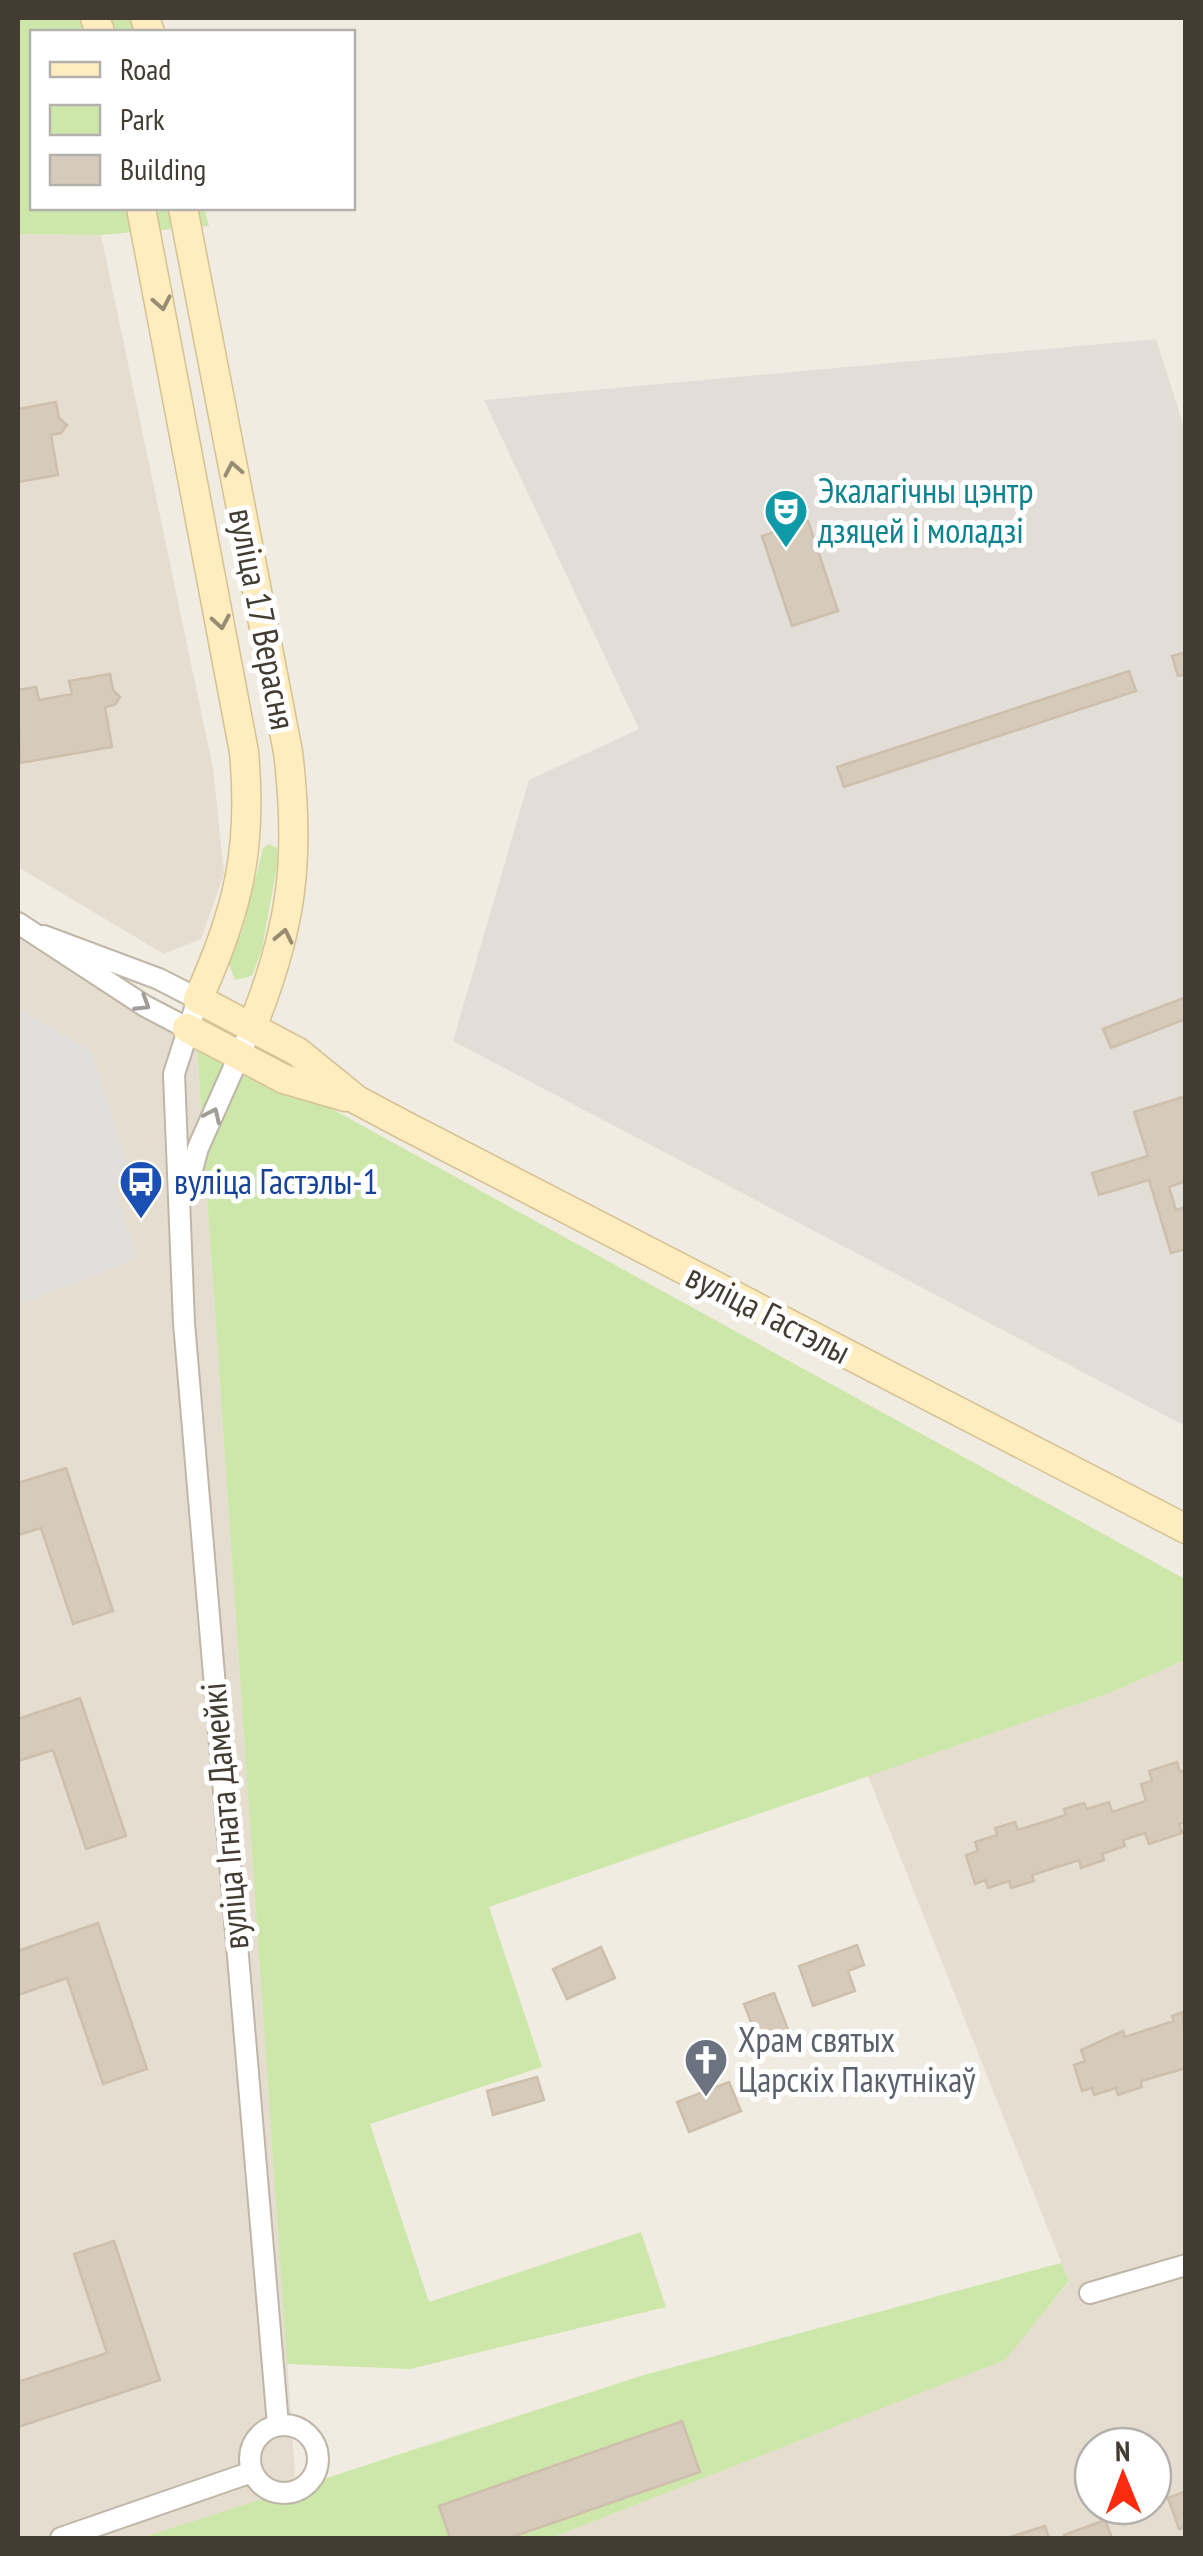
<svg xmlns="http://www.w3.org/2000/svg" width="1203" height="2556" font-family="'PT Sans Narrow',sans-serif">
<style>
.residential{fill:#e5ded0;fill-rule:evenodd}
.industrial{fill:#e3ddd7}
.green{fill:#cde7aa}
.parking{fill:#e1dfdb}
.building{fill:#d6cabb;stroke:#cdbfab;stroke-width:2.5}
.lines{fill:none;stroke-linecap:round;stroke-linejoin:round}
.street-casing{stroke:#bfb6a8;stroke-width:24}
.secondary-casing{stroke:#d5c193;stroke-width:31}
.street{stroke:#fff;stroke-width:20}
.secondary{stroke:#ffedbf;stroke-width:28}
.oneway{stroke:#988c72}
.oneway2{stroke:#a19e99}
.labels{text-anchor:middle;stroke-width:10;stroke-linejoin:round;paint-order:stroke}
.culture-label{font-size:35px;fill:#0d838f;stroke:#fff;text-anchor:start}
.street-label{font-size:35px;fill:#433c33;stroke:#fff}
.transit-label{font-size:35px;fill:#164399;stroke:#fff;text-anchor:start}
.worship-label{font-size:35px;fill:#5b616d;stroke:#fff;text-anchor:start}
</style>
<rect width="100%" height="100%" fill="#f1ece2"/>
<g class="residential">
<path d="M18,234L101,235L213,768L224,874L201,939L164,954L18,867Z"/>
<path d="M18,938L196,1034L296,2488L141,2538H18Z"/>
<path d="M1185,1660V2538H551L1004,2360L1069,2282L868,1776L1112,1692ZM1093,2446H1153V2506H1093Z"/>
</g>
<path class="industrial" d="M1156,339L1186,433L1185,1426L453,1041L529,780L639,729L484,400Z"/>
<g class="green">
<path d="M18,18H158L162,32H32V208H204L209,226L101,235L18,234Z"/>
<path d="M269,844L277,848L278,860L262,949L252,976L235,980L229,964L243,928L263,848Z"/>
<path d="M196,1034L1185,1579V1660L1112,1692L489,1907L542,2067L370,2124L429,2302L641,2232L666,2307L410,2369L287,2364Z"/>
<path d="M1061,2263L1069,2281L1005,2360L551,2538H141L644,2375Z"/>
</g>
<path class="parking" d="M18,1008L92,1052L131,1177L113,1184L137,1259L18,1305Z"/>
<g class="building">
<path d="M56,402L59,418L67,425L61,433L51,435L58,475L18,482V409Z"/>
<path d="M808,521L838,611L792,626L762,536Z"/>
<path d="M1186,652V674L1178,676L1172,656Z"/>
<path d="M1129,671L1136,691L844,787L837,767Z"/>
<path d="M110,674L113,690L120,697L115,705L105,707L112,747L20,763L18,690L36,687L39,700L56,697L72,694L69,681Z"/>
<path d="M1186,997V1019L1111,1048L1103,1029Z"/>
<path d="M1186,1096V1181L1169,1187L1176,1210L1186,1207V1249L1171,1253L1149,1180L1099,1195L1092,1173L1148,1156L1134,1112Z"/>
<path d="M66,1468L113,1611L73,1624L41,1528L18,1535V1483Z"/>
<path d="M80,1698L126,1836L86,1849L53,1750L18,1761V1719Z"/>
<path d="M1177,1762L1180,1772L1186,1770V1822L1179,1824L1182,1833L1149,1844L1145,1833L1123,1840L1125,1846L1102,1854L1104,1860L1081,1868L1079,1860L1032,1875L1034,1881L1011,1888L1009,1881L988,1888L985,1880L975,1884L966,1855L978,1851L975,1842L997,1835L995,1828L1015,1822L1018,1830L1066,1815L1064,1809L1084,1803L1087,1809L1109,1802L1112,1812L1146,1801L1141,1784L1152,1781L1149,1771Z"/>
<path d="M98,1923L147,2069L103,2084L67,1978L18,1995V1951Z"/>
<path d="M857,1945L864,1965L848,1971L855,1991L813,2006L799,1966Z"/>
<path d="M601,1947L615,1978L567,1999L553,1969Z"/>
<path d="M774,1993L789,2032L759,2043L744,2004Z"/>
<path d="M1183,2012L1186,2068L1141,2081L1142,2087L1118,2095L1116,2088L1094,2095L1092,2088L1082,2091L1074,2065L1085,2061L1081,2050L1123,2031L1125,2037L1174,2021L1172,2016Z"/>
<path d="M537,2077L544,2100L493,2115L487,2091Z"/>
<path d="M729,2082L741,2111L689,2132L677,2102Z"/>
<path d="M114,2241L160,2380L18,2427V2382L107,2353L74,2254Z"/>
<path d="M682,2421L700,2472L509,2538H450L439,2506Z"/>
<path d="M1186,2491V2527L1179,2529L1168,2498Z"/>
<path d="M1105,2520L1112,2538H1065L1064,2535Z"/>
<path d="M1045,2526L1049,2538H1007Z"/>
</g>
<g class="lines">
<defs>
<g id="street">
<path d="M18,923L145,1006L187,1028"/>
<path d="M44,936L159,979L198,999L174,1074L184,1323L278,2425"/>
<path d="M187,1189L198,1148L252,1027"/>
<path d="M1090,2293L1186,2265"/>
<circle cx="284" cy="2459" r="34"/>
<path d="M61,2538L252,2472"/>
</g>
<g id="secondary">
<path d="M95,18L100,32"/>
<path d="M145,18L150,32"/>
<path d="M141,208L244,752C253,849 238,911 198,999L298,1052L357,1100L404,1125L1186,1529"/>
<path d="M183,208L288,752C301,859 292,928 252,1027"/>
<path d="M187,1028L284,1079L346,1097"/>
</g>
</defs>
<use href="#street" class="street-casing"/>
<use href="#secondary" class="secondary-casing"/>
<use href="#street" class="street"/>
<use href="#secondary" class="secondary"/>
</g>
<defs><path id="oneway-chevron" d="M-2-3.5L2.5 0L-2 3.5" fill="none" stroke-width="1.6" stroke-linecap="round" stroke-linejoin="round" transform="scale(2.5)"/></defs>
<g class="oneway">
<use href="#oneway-chevron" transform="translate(162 303) rotate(79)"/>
<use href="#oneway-chevron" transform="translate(233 469) rotate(-101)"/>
<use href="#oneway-chevron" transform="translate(221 622) rotate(80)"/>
<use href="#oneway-chevron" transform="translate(284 936) rotate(-78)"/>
</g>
<g class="oneway2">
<use href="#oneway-chevron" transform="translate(143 1004) rotate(32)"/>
<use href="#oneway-chevron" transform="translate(213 1115) rotate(-65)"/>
</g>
<defs>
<symbol id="theatre-pin" viewBox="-11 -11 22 30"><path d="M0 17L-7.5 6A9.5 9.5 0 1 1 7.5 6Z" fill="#0f9aa8" stroke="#fff"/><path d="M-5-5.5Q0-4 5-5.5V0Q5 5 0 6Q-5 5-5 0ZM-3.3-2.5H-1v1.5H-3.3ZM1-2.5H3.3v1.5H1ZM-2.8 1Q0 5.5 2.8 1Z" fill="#fff"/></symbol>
<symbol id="bus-pin" viewBox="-11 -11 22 30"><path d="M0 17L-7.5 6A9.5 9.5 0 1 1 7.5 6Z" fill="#1a4fb4" stroke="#fff"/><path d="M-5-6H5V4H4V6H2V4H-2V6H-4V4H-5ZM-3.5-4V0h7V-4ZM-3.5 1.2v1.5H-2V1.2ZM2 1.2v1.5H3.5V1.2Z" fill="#fff"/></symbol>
<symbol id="church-pin" viewBox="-11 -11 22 30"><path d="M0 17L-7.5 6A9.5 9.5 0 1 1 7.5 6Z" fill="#6b7280" stroke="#fff"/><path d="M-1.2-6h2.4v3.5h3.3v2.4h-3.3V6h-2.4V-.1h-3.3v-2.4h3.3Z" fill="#fff"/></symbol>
</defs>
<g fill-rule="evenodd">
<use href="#theatre-pin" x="761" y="486" width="50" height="68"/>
<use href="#bus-pin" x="116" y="1157" width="50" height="68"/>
<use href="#church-pin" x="681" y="2035" width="50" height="68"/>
</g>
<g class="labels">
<g class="culture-label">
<text x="818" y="503">Экалагічны цэнтр<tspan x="818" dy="40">дзяцей і моладзі</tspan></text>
</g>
<g class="street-label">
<text transform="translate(262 619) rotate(79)" y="12">вуліца 17 Верасня</text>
<text transform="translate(768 1314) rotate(27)" y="12">вуліца Гастэлы</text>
<text transform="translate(225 1816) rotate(-95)" y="12">вуліца Ігната Дамейкі</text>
</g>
<g class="transit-label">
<text x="174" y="1194">вуліца Гастэлы-1</text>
</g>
<g class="worship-label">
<text x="738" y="2052">Храм святых<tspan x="738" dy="40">Царскіх Пакутнікаў</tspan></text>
</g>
</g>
<rect width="1203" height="2556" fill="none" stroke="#433c33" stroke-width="40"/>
<rect x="30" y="30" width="325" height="180" fill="#ffffff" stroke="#b4b1ad" stroke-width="2.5"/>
<rect x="50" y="62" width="50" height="15" fill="#ffedbf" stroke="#b4b1ad" stroke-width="2.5"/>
<text x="120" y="80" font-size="30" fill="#433c33">Road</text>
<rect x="50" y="105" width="50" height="30" fill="#cde7aa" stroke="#b4b1ad" stroke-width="2.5"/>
<text x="120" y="130" font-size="30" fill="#433c33">Park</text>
<rect x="50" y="155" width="50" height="30" fill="#d6cabb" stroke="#b4b1ad" stroke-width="2.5"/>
<text x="120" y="180" font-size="30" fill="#433c33">Building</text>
<g transform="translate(1123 2476) rotate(359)"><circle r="48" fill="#ffffff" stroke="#b4b1ad" stroke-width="2.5"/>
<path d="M0-8L18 38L0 25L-18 38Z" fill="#fb2b0f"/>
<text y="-15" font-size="28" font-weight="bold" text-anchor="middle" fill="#433c33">N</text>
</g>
</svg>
